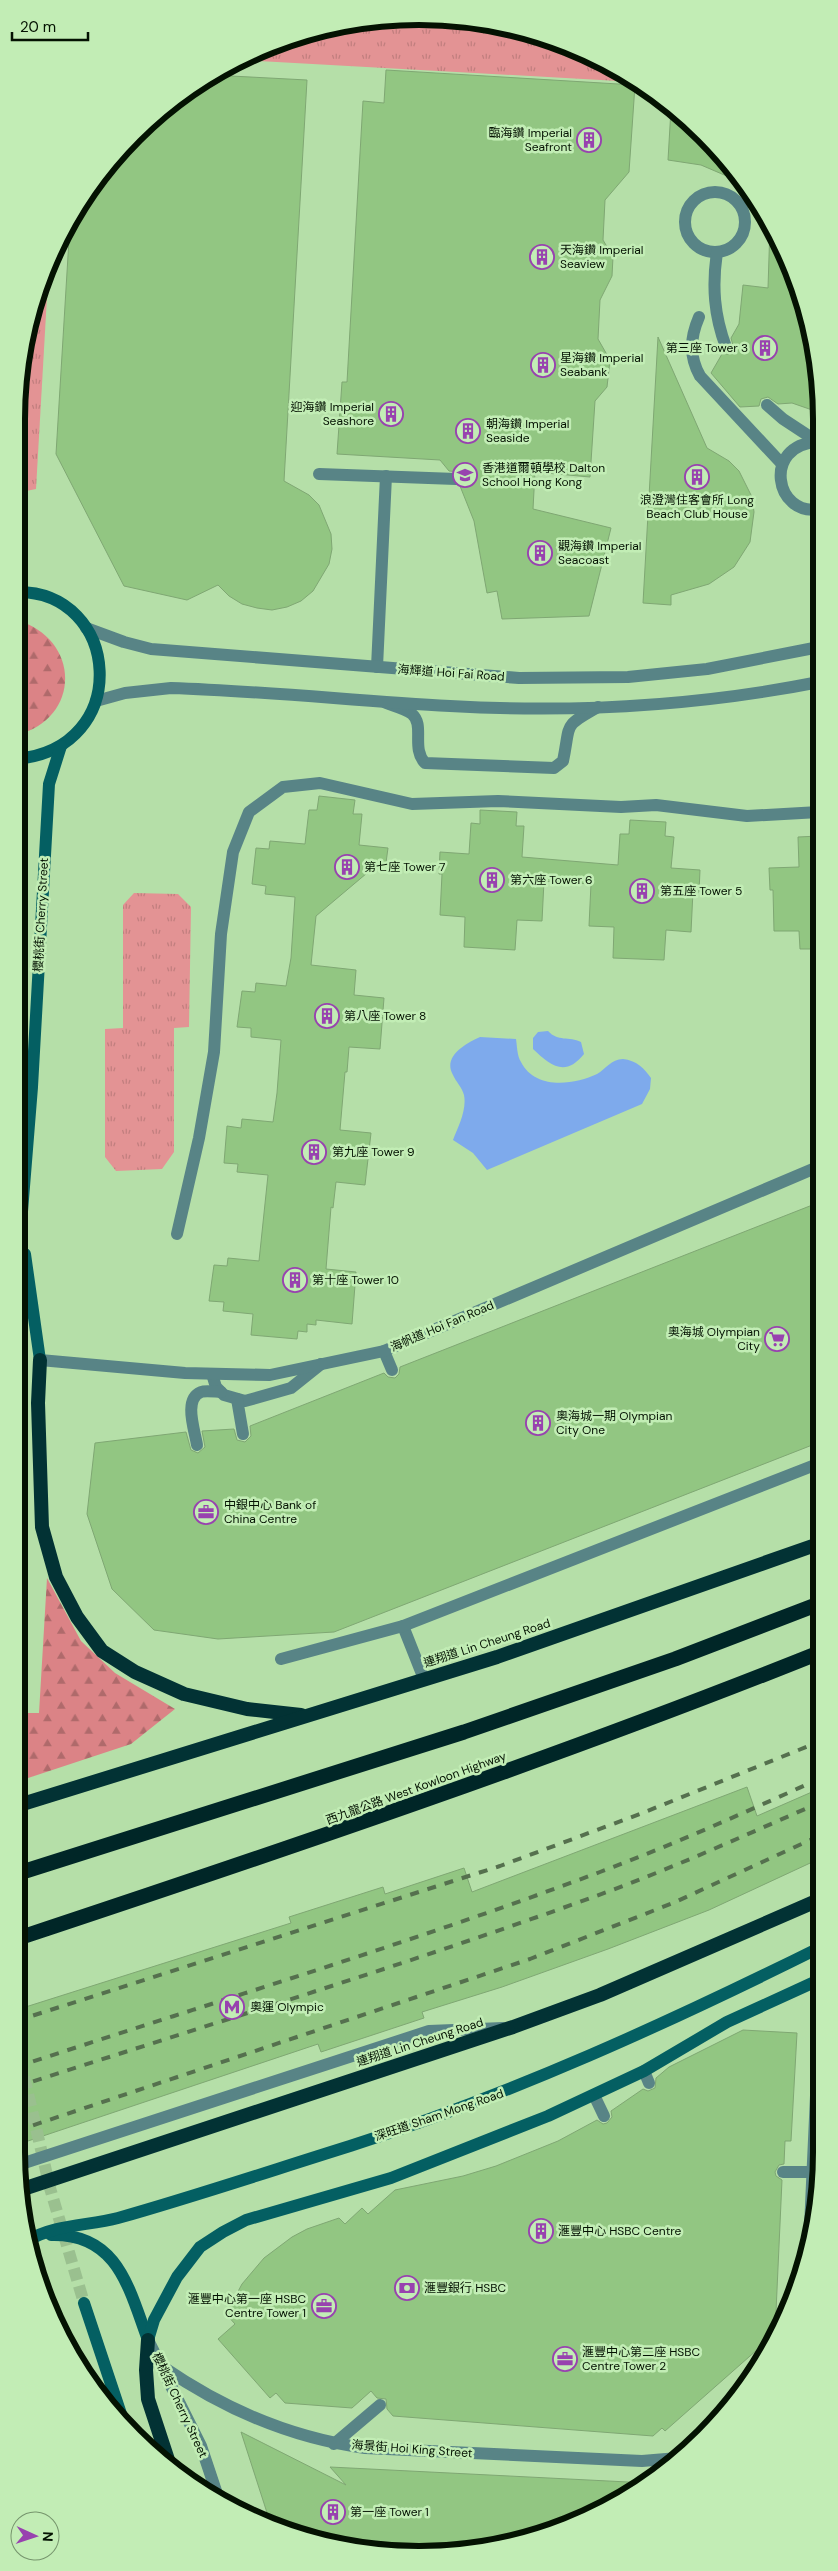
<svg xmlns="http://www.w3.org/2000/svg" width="838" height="2571" font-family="'DM Sans','Noto Sans TC',sans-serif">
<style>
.forest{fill:url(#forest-firs)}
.park{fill:url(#park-tufts)}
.water{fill:#7eaaec}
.building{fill:#92c682;stroke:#7fa773}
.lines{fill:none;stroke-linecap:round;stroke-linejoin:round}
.secondary-tunnel{stroke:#9ac08f;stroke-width:12;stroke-dasharray:12 6;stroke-linecap:butt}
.service{stroke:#588486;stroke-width:12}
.pedestrian{stroke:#588486;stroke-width:12}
.minor{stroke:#588486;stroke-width:12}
.tertiary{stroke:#588486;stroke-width:12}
.secondary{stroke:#045f62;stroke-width:12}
.trunk{stroke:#023234;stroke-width:14}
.motorway{stroke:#002627;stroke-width:15}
.rail{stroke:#55704e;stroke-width:4;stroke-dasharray:9 9;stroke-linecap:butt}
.labels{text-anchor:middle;stroke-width:5;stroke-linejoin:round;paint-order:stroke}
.poi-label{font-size:12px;fill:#041202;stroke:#c2edb5;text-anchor:start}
.street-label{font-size:12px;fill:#041202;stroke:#c2edb5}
.rim{fill:none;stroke:#041202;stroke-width:6}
</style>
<defs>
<pattern id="forest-firs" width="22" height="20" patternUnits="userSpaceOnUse" patternTransform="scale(1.25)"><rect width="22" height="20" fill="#db8386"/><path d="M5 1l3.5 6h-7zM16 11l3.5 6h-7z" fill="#af6a6b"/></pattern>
<pattern id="park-tufts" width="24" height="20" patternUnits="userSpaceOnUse" patternTransform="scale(1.25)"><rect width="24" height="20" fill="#e39394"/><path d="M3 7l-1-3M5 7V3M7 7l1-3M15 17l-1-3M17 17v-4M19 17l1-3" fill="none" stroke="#c17e7e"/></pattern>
</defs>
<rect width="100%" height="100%" fill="#b5dfa8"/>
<g class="forest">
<path d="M16,620C81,638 82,719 16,735Z"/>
<path d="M47,1578L81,1641L115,1673L175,1709L131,1744L16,1782V1713H39Z"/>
</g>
<g class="park">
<path d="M419,16L498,24L620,70L636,82L241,60L265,47L341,24Z"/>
<path d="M49,262L36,489L16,493V419L24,340Z"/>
<path d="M134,893L178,894L191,907L189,1027L174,1028V1152L162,1169L116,1171L105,1157V1029L123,1028V905Z"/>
</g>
<g class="water">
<path d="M548,1031C558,1042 569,1036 581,1042L584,1054C565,1078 550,1065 533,1049V1038L538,1032Z"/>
<path d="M480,1037L516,1039C517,1045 517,1056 521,1062C535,1090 574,1085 597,1074C606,1069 611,1059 623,1059C636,1060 645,1069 651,1078L650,1089L642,1104L487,1170L473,1153L453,1140C458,1127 467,1110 464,1095C462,1087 456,1082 453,1075C442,1056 467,1043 480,1037Z"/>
</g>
<g class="building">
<path d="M386,70L635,85L629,172L605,200L603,240L613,257L612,276L600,300L598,339L610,360L607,387L595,401L590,477L535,472L533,509L611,528L589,616L502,619L497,591L487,593L474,521L460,486L464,480L461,472L449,471L440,460L337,454L342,382H347L363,101L384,103Z"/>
<path d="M212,75L307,80L284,481L309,495L319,505L331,534L332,549L329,564L313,591L301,601L287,607L272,610L257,608L242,604L229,596L218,585L187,600L124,586L56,454L70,223L84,195L134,134L195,84Z"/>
<path d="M671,109L704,134L736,180L701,165L668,160Z"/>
<path d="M770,226L780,241L818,366V412L792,403L778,404L768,397L761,399L759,406L740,407L711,373L722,354H729L734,349L731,338L739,324L743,285L768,288Z"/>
<path d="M658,337L707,448L729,461L739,471L752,497L754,512L750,542L734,567L709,584L671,595V605L643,603Z"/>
<path d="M319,796L355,800L353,814H362L359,845L388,848L385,870L373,868L316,916L311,965L356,970L354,995L384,998L380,1049L349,1047L347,1072H345L340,1130L371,1133L365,1185L336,1182L333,1208L331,1207L326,1269L356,1272L352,1324L316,1320V1325L307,1324V1332L298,1331L297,1339L251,1335L253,1314L223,1311L224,1302L209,1301L214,1265L227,1266L228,1258L259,1261L268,1175L237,1172L238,1164L224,1163L227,1126L241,1128L242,1119L273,1122L277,1093L281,1040L251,1037V1028L237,1027L242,991L255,992L256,983L286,986L291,958L295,897L265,894L266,886L252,884L256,848L269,849L270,841L305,844L309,810H317Z"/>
<path d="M480,810L517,812L516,826H524L522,857L618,865L620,834H629L630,820L666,822L665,836L674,837L671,868L700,870L699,892L693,891L691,932L666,930L664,960L613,958L614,927L589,926L591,884L544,881L542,921L517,920L515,950L464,947L465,917L440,915L442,874H439L440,852L469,854L471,823L480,824Z"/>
<path d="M819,836V949H800L799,931H774L773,890H770L769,868L799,867L798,837Z"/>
<path d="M820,1202V1442L334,1632L218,1639L154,1630L112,1589L87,1514L95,1443L186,1432L191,1450L198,1453L205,1447L202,1431L234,1429L237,1440L245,1442L251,1436L250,1426L384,1373L388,1377L395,1378L399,1374L400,1367Z"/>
<path d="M747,1787L757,1816L821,1788V1858L709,1910L608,1949L502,1987L422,2012L424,2018L321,2052L318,2044L16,2145V2010L291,1923L289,1917L383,1887L385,1894L464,1868L472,1892Z"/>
<path d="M743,2030L797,2033L791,2141H785L784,2164L779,2165L775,2172L776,2176L782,2180L775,2334L665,2431L662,2428L653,2436L393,2416L387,2409L386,2399L377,2398L371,2391L352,2408L285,2403L276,2393L270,2398L218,2339L235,2324L226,2314L242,2284L264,2258L292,2237L307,2229L339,2218L345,2224L362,2208L368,2214L395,2190L463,2176L496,2166L558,2141L597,2120L603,2124L607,2123L612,2117L611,2111L643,2089L648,2091L655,2088L656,2078L669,2067Z"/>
<path d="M241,2432L346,2485L330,2467L648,2483L523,2541L445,2554L367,2551L270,2522Z"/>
</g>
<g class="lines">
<g class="secondary-tunnel">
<path d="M16,2042L50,2188L84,2303"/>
<path d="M22,2207L53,2315"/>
</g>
<g class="service">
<circle cx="715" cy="222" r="30"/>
<path d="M717,252C712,286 714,315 726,347"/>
<path d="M699,317C690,338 689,356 700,376L782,464"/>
<path d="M767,405L783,419L818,442"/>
<path d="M817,442C762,445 775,517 819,509"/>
<path d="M319,474L456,479"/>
<path d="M377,667L386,476"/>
<path d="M386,703C394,706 406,709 412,714C425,725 411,748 425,763L554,768L563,761C571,723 562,727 598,707"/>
<path d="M177,1234L199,1138L214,1052L221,934L233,852L249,812L283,787L320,783L412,804L498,801L621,807L656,805L747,816L819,812"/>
<path d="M384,1351L392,1370"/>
<path d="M212,1374L216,1387L224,1395L245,1401L291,1388L321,1364"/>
<path d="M237,1399L243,1434"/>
<path d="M197,1445C195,1431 183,1399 201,1392C206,1390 216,1392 221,1392"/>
<path d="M644,2071L649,2083"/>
<path d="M594,2095L604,2116"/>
<path d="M18,2165L429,2031L503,2028"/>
<path d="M783,2172H813"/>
<path d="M334,2444L380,2405"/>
</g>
<g class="pedestrian">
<path d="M403,1626L424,1679"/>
<path d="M281,1659L403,1626L820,1463"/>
</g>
<g class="minor">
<path d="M40,1360L185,1373L270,1375L384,1351L820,1166"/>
<path d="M809,2249L821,1986"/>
<path d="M163,2367C224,2409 291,2438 365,2448L642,2461L678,2458"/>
</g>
<g class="tertiary">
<path d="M86,628L124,642L151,649L519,678L628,677L707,669L819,647"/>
<path d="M96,701L125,693L171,688C264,691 357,701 450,706C573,713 698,706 819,682"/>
<path d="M148,2340L201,2446L219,2500"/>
</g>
<g class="secondary">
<path d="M16,592C121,590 134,749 16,759"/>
<path d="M25,1254L40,1360"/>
<path d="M16,1286L32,1087L49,784L61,746"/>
<path d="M51,2235C118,2233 129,2289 148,2340"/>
<path d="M27,2241C55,2224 88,2226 118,2218C196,2196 273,2170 350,2146C513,2094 668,2023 821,1947"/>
<path d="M84,2303L125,2426"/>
<path d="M53,2315L54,2317"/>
<path d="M148,2340L154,2320L177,2277L200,2247L223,2232L246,2220L391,2178L548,2116L644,2071L727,2022L821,1979"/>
</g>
<g class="trunk">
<path d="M40,1360L38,1403L42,1527L56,1577L77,1617L102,1651L135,1672L184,1694L247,1709L301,1715"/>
<path d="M16,1806L497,1657L821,1543"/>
<path d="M20,2190L513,2027L600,1995L821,1899"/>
<path d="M148,2340L146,2370L148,2399L171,2469"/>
</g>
<g class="motorway">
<path d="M16,1874L464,1732L675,1659L821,1603"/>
<path d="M16,1939C287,1849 556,1758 821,1652"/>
</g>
<g class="rail">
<path d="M16,2021L500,1866L640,1814L821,1741"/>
<path d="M16,2067C211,2003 408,1944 600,1872C675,1844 748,1811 821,1778"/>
<path d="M16,2087C213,2023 413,1963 607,1892C680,1865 750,1833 821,1802"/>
<path d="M16,2131L530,1959L673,1903L821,1835"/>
</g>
</g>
<defs>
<symbol id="building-ring" viewBox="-11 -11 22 22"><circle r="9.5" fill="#c2edb5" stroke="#9842af" stroke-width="1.5"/><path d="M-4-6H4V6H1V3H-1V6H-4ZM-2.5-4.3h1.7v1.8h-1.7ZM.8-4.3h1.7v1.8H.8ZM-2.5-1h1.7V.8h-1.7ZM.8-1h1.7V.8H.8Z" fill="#9842af"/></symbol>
<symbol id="school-ring" viewBox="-11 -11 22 22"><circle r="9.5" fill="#c2edb5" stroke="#9842af" stroke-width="1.5"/><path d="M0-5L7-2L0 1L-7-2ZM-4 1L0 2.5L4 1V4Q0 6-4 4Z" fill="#9842af"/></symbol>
<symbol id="supermarket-ring" viewBox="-11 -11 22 22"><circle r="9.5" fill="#c2edb5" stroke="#9842af" stroke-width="1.5"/><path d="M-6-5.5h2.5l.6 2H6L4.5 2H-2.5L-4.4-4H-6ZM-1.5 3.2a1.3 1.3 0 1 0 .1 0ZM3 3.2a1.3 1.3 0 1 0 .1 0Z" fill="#9842af"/></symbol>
<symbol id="office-ring" viewBox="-11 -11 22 22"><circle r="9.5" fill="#c2edb5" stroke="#9842af" stroke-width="1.5"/><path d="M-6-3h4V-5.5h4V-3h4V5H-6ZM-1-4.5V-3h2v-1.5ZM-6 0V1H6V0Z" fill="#9842af"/></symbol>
<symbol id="metro-ring" viewBox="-11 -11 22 22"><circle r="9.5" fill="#c2edb5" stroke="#9842af" stroke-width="1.5"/><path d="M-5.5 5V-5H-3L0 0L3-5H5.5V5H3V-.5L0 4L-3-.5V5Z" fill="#9842af"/></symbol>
<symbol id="bank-ring" viewBox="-11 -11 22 22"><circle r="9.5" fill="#c2edb5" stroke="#9842af" stroke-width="1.5"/><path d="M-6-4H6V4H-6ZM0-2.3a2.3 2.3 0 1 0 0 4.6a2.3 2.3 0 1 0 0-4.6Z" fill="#9842af"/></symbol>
</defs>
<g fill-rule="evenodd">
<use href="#building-ring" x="575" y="126" width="28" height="28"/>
<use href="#building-ring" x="528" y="243" width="28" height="28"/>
<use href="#building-ring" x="751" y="334" width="28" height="28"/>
<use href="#building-ring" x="529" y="351" width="28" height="28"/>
<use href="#building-ring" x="377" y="400" width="28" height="28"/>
<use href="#building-ring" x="454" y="417" width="28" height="28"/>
<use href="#school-ring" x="451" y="461" width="28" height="28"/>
<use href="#building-ring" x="683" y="463" width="28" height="28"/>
<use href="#building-ring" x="526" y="539" width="28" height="28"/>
<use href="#building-ring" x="333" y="853" width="28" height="28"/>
<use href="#building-ring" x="478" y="866" width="28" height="28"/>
<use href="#building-ring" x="628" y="877" width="28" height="28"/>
<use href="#building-ring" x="313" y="1002" width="28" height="28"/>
<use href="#building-ring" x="300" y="1138" width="28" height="28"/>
<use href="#building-ring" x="281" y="1266" width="28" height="28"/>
<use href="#supermarket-ring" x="763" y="1325" width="28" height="28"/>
<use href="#building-ring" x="524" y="1409" width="28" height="28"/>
<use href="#office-ring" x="192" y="1498" width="28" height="28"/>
<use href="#metro-ring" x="218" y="1993" width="28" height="28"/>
<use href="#building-ring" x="527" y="2217" width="28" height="28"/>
<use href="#bank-ring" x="393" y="2274" width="28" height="28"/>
<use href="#office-ring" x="310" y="2292" width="28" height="28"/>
<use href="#office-ring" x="551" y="2345" width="28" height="28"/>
<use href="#building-ring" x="319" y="2498" width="28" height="28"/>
</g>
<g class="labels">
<g class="poi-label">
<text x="572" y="137" text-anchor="end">臨海鑽 Imperial<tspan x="572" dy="14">Seafront</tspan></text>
<text x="560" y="254">天海鑽 Imperial<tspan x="560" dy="14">Seaview</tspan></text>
<text x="748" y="352" text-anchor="end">第三座 Tower 3</text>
<text x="560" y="362">星海鑽 Imperial<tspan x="560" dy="14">Seabank</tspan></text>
<text x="374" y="411" text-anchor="end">迎海鑽 Imperial<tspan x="374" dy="14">Seashore</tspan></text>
<text x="486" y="428">朝海鑽 Imperial<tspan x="486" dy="14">Seaside</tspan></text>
<text x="482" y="472">香港道爾頓學校 Dalton<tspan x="482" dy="14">School Hong Kong</tspan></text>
<text x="697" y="504" text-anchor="middle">浪澄灣住客會所 Long<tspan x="697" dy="14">Beach Club House</tspan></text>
<text x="558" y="550">觀海鑽 Imperial<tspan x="558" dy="14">Seacoast</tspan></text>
<text x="364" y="871">第七座 Tower 7</text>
<text x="510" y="884">第六座 Tower 6</text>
<text x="660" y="895">第五座 Tower 5</text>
<text x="344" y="1020">第八座 Tower 8</text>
<text x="332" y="1156">第九座 Tower 9</text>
<text x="312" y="1284">第十座 Tower 10</text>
<text x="760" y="1336" text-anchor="end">奧海城 Olympian<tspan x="760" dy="14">City</tspan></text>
<text x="556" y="1420">奧海城一期 Olympian<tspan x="556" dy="14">City One</tspan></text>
<text x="224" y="1509">中銀中心 Bank of<tspan x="224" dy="14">China Centre</tspan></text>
<text x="250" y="2011">奧運 Olympic</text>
<text x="558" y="2235">滙豐中心 HSBC Centre</text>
<text x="424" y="2292">滙豐銀行 HSBC</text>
<text x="306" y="2303" text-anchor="end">滙豐中心第一座 HSBC<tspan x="306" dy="14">Centre Tower 1</tspan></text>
<text x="582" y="2356">滙豐中心第二座 HSBC<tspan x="582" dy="14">Centre Tower 2</tspan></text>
<text x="350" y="2516">第一座 Tower 1</text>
</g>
<g class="street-label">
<text transform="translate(451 673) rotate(4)" y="4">海輝道 Hoi Fai Road</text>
<text transform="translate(41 915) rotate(-87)" y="4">櫻桃街 Cherry Street</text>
<text transform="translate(442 1326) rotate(-23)" y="4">海帆道 Hoi Fan Road</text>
<text transform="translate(487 1643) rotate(-18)" y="4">連翔道 Lin Cheung Road</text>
<text transform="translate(416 1788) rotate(-20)" y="4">西九龍公路 West Kowloon Highway</text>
<text transform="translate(420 2042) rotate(-18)" y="4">連翔道 Lin Cheung Road</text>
<text transform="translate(439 2115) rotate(-19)" y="4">深旺道 Sham Mong Road</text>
<text transform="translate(180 2405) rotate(65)" y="4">櫻桃街 Cherry Street</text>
<text transform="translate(412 2449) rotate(4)" y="4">海景街 Hoi King Street</text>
</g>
</g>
<path d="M0 0H838V2571H0ZM419 25H419A394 394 0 0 1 813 419V2152A394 394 0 0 1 419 2546H419A394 394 0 0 1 25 2152V419A394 394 0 0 1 419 25Z" fill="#c2edb5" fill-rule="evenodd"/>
<path class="rim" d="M419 25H419A394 394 0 0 1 813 419V2152A394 394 0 0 1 419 2546H419A394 394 0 0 1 25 2152V419A394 394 0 0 1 419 25Z"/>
<g transform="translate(35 2536) rotate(93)"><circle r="24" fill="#c2edb5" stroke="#76956d"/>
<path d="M0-4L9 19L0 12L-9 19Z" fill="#9842af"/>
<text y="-8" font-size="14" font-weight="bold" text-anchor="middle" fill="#041202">N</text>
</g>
<path d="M12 32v8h76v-8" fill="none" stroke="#041202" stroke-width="2.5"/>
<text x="20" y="32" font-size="15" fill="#041202" stroke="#c2edb5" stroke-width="4" paint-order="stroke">20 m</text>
</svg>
